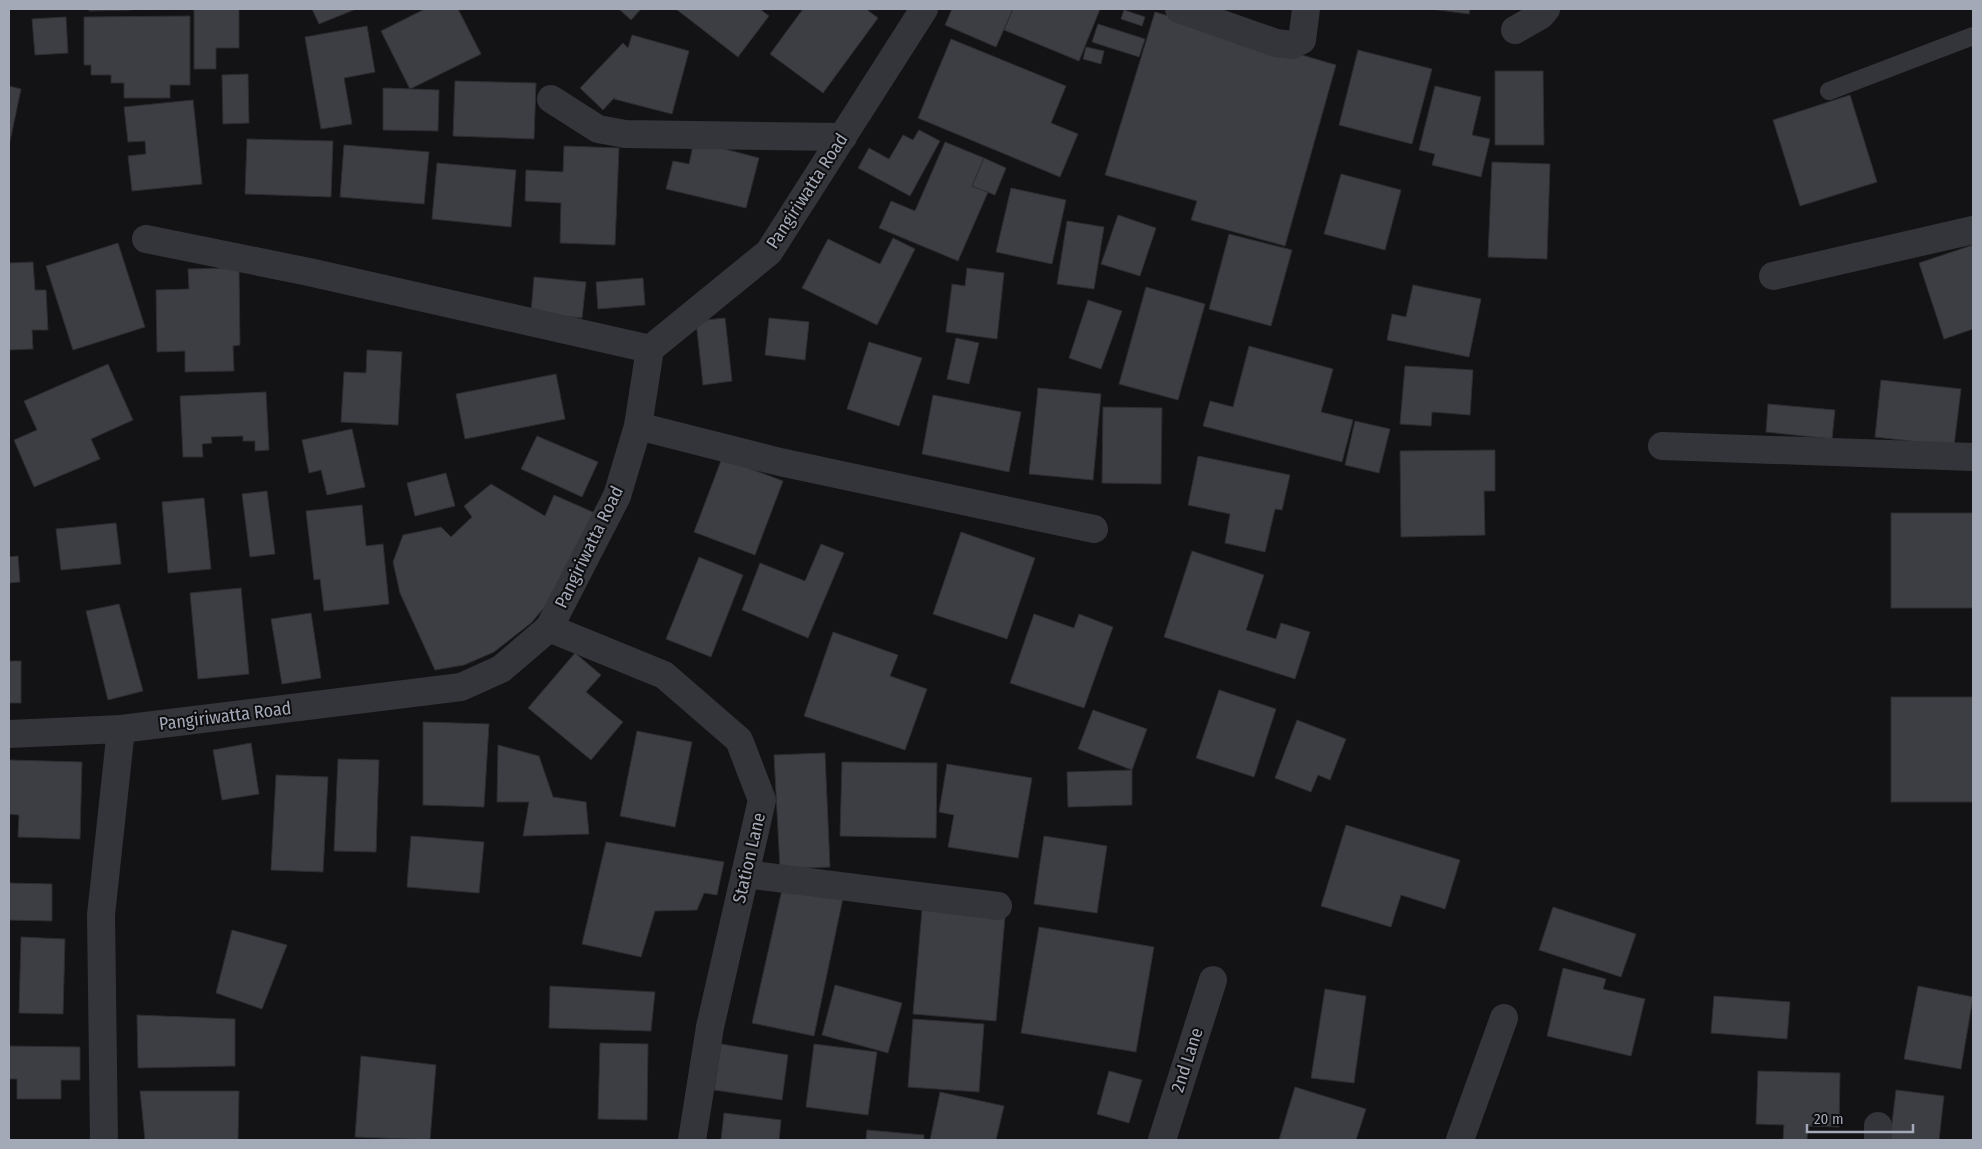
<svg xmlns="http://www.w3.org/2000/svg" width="1982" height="1149" font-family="'Fira Sans Condensed',sans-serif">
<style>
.building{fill:#3c3e43;stroke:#2d2d31}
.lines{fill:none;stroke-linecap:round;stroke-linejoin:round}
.service{stroke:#34353a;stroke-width:18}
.minor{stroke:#34353a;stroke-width:28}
.labels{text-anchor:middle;stroke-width:4;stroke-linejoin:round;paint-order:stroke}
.street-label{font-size:18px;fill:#a3a9b7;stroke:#0e0e10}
</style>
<rect width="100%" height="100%" fill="#131315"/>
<g class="building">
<path d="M89,9H132V10L89,11Z"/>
<path d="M194,9H239V48H216V69H194Z"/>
<path d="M312,9H356L319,24Z"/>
<path d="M425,9H458L481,54L410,89L381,31Z"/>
<path d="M619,9H641L631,20Z"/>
<path d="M676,9H760L769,16L738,57Z"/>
<path d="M803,9H866L878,18L823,93L770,54Z"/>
<path d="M952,9H1013L996,47L945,25Z"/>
<path d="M1013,9H1100L1079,61L1004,30Z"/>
<path d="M1431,9H1470L1469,14Z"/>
<path d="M1124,10L1145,17L1142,26L1121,19Z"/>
<path d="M1155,12L1336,65L1285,246L1191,220L1197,201L1105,175Z"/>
<path d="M190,16V85H170V98H124V83H111V75H91V65H84V17Z"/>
<path d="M66,17L68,53L35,55L32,19Z"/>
<path d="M1098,24L1145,39L1139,57L1092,42Z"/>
<path d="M367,26L375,72L344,78L352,124L321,129L305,37Z"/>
<path d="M632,35L689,51L672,114L614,99L615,97L603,110L580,88L623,43L628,48Z"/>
<path d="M951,39L1066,86L1051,123L1078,134L1060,177L918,118Z"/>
<path d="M1086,47L1104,51L1101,64L1083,59Z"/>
<path d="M1358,50L1432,69L1412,144L1339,125Z"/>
<path d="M1495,71H1543L1544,145H1495Z"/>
<path d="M248,74L249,123L223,124L222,75Z"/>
<path d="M455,81L536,83L534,139L453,136Z"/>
<path d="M9,86L21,89L9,146Z"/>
<path d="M1435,86L1481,97L1472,135L1490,139L1481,177L1432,165L1435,154L1419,150Z"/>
<path d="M383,88L439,90L438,131L383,130Z"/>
<path d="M1850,95L1877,182L1800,206L1773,120Z"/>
<path d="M193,100L202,184L132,191L128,156L146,154L145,141L128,142L124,107Z"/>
<path d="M919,130L940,141L910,196L858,168L869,148L889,159L903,135L913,140Z"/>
<path d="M247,139L333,141L331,197L245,194Z"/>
<path d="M694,141L759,158L746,208L666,189L673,161L689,164Z"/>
<path d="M945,142L984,158L972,186L988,192L958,261L879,228L891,201L915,211Z"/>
<path d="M344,145L429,152L424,204L340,197Z"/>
<path d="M564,146L619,148L615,245L560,243L561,203L525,201L526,170L563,172Z"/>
<path d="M984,158L1006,168L995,195L972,186Z"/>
<path d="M1492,162L1550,164L1547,259L1488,257Z"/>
<path d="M437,163L516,170L511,227L432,219Z"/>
<path d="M1341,174L1401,190L1385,250L1324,234Z"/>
<path d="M1011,188L1066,200L1052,264L996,252Z"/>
<path d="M1118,215L1156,228L1140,276L1101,264Z"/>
<path d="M1067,221L1104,227L1094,289L1057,284Z"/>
<path d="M1229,234L1292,250L1271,326L1209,309Z"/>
<path d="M893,238L915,249L877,325L802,288L828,239L880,264Z"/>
<path d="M118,243L145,327L73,350L46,266Z"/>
<path d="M1973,245V329L1944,339L1919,263Z"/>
<path d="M33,262L35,290H46L48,330H32L33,349L9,350V263Z"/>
<path d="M239,268L240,345L233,346L234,371L185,372V351L157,352L156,290L189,289L188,269Z"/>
<path d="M967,268L1004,273L997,339L946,332L952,284L965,286Z"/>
<path d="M534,277L586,282L582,318L531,313Z"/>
<path d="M643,278L645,305L598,309L596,282Z"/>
<path d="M1413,285L1481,299L1469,357L1387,340L1392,314L1406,317Z"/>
<path d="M1146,287L1205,304L1178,400L1119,384Z"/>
<path d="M1088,300L1122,311L1101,369L1069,358Z"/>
<path d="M725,318L732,381L703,385L696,321Z"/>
<path d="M769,318L809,322L805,360L765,355Z"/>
<path d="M956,338L979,343L969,384L947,379Z"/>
<path d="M869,342L922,358L899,426L847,409Z"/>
<path d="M1249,346L1333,369L1321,412L1353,420L1342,462L1203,426L1210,401L1233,407Z"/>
<path d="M367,350L402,352L398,425L341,422L344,372L366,373Z"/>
<path d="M108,364L133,420L91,439L100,459L34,487L14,440L37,430L24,401Z"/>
<path d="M1405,366L1473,370L1470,415L1432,412L1431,426L1400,424Z"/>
<path d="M556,374L565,419L465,439L456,394Z"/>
<path d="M1881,380L1961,389L1954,446L1875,437Z"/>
<path d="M1038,388L1101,394L1093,480L1029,474Z"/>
<path d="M266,392L269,450L255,451V441H243V436L211,437L212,443L202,444L203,457H183L180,396Z"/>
<path d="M933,395L1021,412L1009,472L922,454Z"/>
<path d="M1768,404L1835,410L1832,439L1766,432Z"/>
<path d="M1103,407L1162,408L1161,484L1102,483Z"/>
<path d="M1355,421L1390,429L1379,473L1345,465Z"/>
<path d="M352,429L365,487L327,495L321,470L309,473L302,440Z"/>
<path d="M537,436L598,462L582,497L521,469Z"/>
<path d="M1495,450V491H1484L1485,535L1401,537L1400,451Z"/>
<path d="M1198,456L1290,475L1282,510L1275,509L1265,552L1225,543L1230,514L1188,505Z"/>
<path d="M722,458L783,481L755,555L694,532Z"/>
<path d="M446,473L455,506L415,516L407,483Z"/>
<path d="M491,484L545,516L554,495L595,513L559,590L531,623L494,652L464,665L435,670L400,593L393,562L403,535L441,527L451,537L472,517L464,506Z"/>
<path d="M267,491L275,554L250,557L242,494Z"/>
<path d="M204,498L211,569L168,573L162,502Z"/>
<path d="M362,505L366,546L383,544L389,604L324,611L320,579L314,580L306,511Z"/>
<rect x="1891" y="513" width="82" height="95"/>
<path d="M116,523L121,564L61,570L56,529Z"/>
<path d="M961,532L1035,558L1007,639L933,614Z"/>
<path d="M821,544L844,553L808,638L742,610L760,563L805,581Z"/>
<path d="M1192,551L1264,575L1246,630L1276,639L1281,623L1310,632L1295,679L1164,637Z"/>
<path d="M18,556L20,582L9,583V557Z"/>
<path d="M699,557L743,575L711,657L666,639Z"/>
<path d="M241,588L249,674L198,679L190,593Z"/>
<path d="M119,604L143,691L108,700L86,611Z"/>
<path d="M311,613L321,678L282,684L271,619Z"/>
<path d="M1034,614L1074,628L1079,614L1113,627L1084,708L1010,683Z"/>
<path d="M833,632L898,655L890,676L927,689L905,750L804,716Z"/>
<path d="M575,653L601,675L586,692L623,722L591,760L528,708Z"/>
<rect x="9" y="661" width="12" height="42"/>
<path d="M1219,690L1276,709L1254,777L1196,758Z"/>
<rect x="1891" y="697" width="82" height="105"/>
<path d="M1093,710L1147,729L1132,770L1078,749Z"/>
<path d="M1297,720L1346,739L1330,780L1318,775L1311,792L1275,778Z"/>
<path d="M423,722L489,724L484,807L423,805Z"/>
<path d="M637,731L692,742L675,827L620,816Z"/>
<path d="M251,743L259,794L222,800L213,750Z"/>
<path d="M498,745L539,756L553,797L586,802L589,834L523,836L529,802H497Z"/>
<path d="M825,753L830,867L780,869L774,755Z"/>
<path d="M338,759L379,760L376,852L334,851Z"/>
<path d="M9,760L82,762L80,839L18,837L19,815L9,814Z"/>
<path d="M842,762L937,763L936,838L840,836Z"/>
<path d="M947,764L1032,778L1018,858L948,847L954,815L939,812Z"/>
<path d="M1132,770V805L1068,807L1067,772Z"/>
<path d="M276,775L328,777L323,872L271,870Z"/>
<path d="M1346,825L1460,860L1445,909L1401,895L1391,927L1321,906Z"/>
<path d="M411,836L484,842L479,893L407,887Z"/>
<path d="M1044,836L1107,846L1097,913L1034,904Z"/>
<path d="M606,842L724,862L717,895L704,893L697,910L655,911L641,957L582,944Z"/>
<path d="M9,883L52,884V921L9,920Z"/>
<path d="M783,885L843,898L814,1036L752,1023Z"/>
<path d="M1553,907L1636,934L1621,977L1539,950Z"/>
<path d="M922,910L1005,917L996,1021L913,1014Z"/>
<path d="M1039,927L1154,947L1136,1052L1021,1033Z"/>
<path d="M232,930L287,945L262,1009L216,993Z"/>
<path d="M21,937L65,939L63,1014L19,1013Z"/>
<path d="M1563,968L1606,979L1603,989L1645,999L1631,1056L1547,1036Z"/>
<path d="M835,985L902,1003L888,1053L822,1035Z"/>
<path d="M550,986L655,992L651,1031L549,1028Z"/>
<path d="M1918,986L1973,997L1961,1069L1904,1059Z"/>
<path d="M1325,989L1366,996L1354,1083L1311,1078Z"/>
<path d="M1714,996L1790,1002L1787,1039L1711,1033Z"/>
<path d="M137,1015L235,1019V1066L138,1068Z"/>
<path d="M913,1019L984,1024L979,1092L908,1087Z"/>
<path d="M600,1043L648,1044L647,1120L598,1119Z"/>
<path d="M721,1044L788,1055L782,1100L714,1090Z"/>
<path d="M814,1044L877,1052L868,1115L806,1107Z"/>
<path d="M9,1046L80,1047V1080H61V1099H17V1079H9Z"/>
<path d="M361,1056L436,1065L430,1140L355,1137Z"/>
<path d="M1109,1071L1142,1080L1129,1123L1097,1114Z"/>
<path d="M1758,1071L1840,1073L1839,1127L1808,1126L1807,1140H1783L1784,1125L1756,1124Z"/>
<path d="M1295,1087L1366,1109L1356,1140H1279Z"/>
<path d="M1896,1090L1944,1096L1939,1140H1890Z"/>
<path d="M140,1091H239L238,1140H145Z"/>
<path d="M940,1092L1004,1106L996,1140H930Z"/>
<path d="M724,1113L781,1120L779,1140H721Z"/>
<path d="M867,1130L924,1135V1140H866Z"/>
</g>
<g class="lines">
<path class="service" d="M1829,91L1973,36"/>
<g class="minor">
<path d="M1179,9L1276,43L1292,45L1302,40L1306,9"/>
<path d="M1515,30L1541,15L1546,9"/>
<path d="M551,99L598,129L625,134L843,137"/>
<path d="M146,239L309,272L650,349"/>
<path d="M1773,276L1973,230"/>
<path d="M638,426L780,462L1094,529"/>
<path d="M1662,446L1973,457"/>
<path d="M549,628L664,675L739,740L762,800L710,1027L692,1140"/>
<path d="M9,734L121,729L461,687L501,669L549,628L617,496L638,426L650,349L769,252L924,9"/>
<path d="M745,874L998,906"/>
<path d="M1878,1126V1140"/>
<path d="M104,1140L101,915L121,729"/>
<path d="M1162,1140L1213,980"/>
<path d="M1460,1140L1504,1018"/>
</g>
</g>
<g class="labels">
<g class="street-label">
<text transform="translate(807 191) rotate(-57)" y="6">Pangiriwatta Road</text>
<text transform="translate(589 547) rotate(-64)" y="6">Pangiriwatta Road</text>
<text transform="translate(225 716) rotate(-7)" y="6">Pangiriwatta Road</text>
<text transform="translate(749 858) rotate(-77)" y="6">Station Lane</text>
<text transform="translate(1187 1060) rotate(-72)" y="6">2nd Lane</text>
</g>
</g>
<rect width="1982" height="1149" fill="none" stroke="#a3a9b7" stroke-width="20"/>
<path d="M1807 1124v8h106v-8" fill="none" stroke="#a3a9b7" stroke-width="2.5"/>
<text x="1814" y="1124" font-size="15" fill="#a3a9b7" stroke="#0e0e10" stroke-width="4" paint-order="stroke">20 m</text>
</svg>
